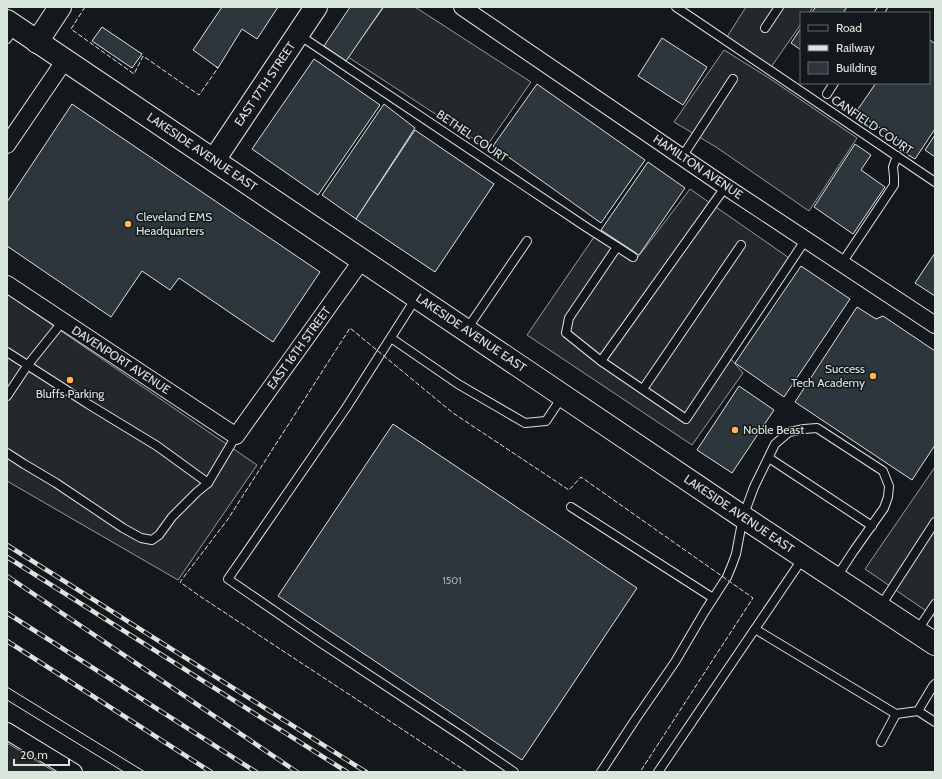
<svg xmlns="http://www.w3.org/2000/svg" width="942" height="779" font-family="Cabin,sans-serif">
<style>
.parking{fill:#24282b;stroke:#939e99}
.building{fill:#2c363c;stroke:#d8e6dc}
.lines{fill:none;stroke-linecap:round;stroke-linejoin:round}
.lane-casing{stroke:#d8e6dc;stroke-width:10}
.street-casing{stroke:#d8e6dc;stroke-width:18}
.secondary-casing{stroke:#d8e6dc;stroke-width:24}
.lane{stroke:#14181c;stroke-width:8}
.street{stroke:#14181c;stroke-width:16}
.secondary{stroke:#14181c;stroke-width:22}
.tram{stroke:#d8e6dc;stroke-width:1}
.rail-casing{stroke:#d8e6dc;stroke-width:4.5}
.rail{stroke:#14181c;stroke-width:3;stroke-dasharray:9;stroke-linecap:butt}
.fence{stroke:#d8e6dc;stroke-width:1;stroke-dasharray:5 2;stroke-linecap:butt}
.poi-dot{fill:#ffb74d;stroke:#14181c;stroke-width:1.5}
.labels{text-anchor:middle;stroke-width:3;stroke-linejoin:round;paint-order:stroke}
.number-label{font-size:10px;fill:#adbab4}
.street-label{font-size:12px;fill:#d8e6dc;stroke:#14181c}
.poi-label{font-size:12px;fill:#d8e6dc;stroke:#14181c;text-anchor:start}
</style>
<rect width="100%" height="100%" fill="#14181c"/>
<g class="parking">
<path d="M384,7H415L531,82L486,147L348,57Z"/>
<path d="M746,7H813L809,13H801V24L769,70L725,40Z"/>
<path d="M724,50L769,78L857,138L809,211L716,147L674,122Z"/>
<path d="M690,189L795,262L730,358L743,373L692,445L527,335L594,237L635,261Z"/>
<path d="M7,294L257,465L178,580L7,481Z"/>
<path d="M935,467V617L865,569Z"/>
<path d="M7,743L55,772H7Z"/>
</g>
<g class="building">
<path d="M222,7H278L257,39L242,29L218,68L193,50Z"/>
<path d="M350,7H383L346,61L324,46Z"/>
<path d="M816,7H847L843,13H811Z"/>
<path d="M102,27L142,54L132,68L92,41Z"/>
<path d="M801,28V50L791,43Z"/>
<path d="M662,38L707,67L683,105L638,76Z"/>
<path d="M929,39L935,44V129L915,159L900,150L904,144L856,112L876,83H929Z"/>
<path d="M314,59L380,105L318,195L252,149Z"/>
<path d="M537,84L645,160L601,223L493,146Z"/>
<path d="M72,104L320,272L273,342L179,278L170,290L142,271L111,317L7,246V202Z"/>
<path d="M384,104L415,128L356,219L322,195Z"/>
<path d="M415,130L494,184L435,272L356,219Z"/>
<path d="M935,135V157L925,150Z"/>
<path d="M855,144L871,155L861,170L885,187L853,234L814,207Z"/>
<path d="M648,162L685,188L639,255L601,230Z"/>
<path d="M935,253V296L915,283Z"/>
<path d="M801,266L850,299L784,397L735,363Z"/>
<path d="M857,307L876,319L883,316L935,351V445L912,480L795,402Z"/>
<path d="M739,386L774,410L732,473L697,450Z"/>
<path d="M393,424L637,588L522,760L278,596Z"/>
</g>
<g class="lines">
<defs>
<g id="lane">
<path d="M676,7L935,182"/>
<path d="M879,13L883,7"/>
<path d="M765,28L779,7"/>
<path d="M299,35L586,227L633,257"/>
<path d="M7,39L15,27"/>
<path d="M827,94L834,83"/>
<path d="M682,157L733,79"/>
<path d="M726,186L601,361L686,419L806,239"/>
<path d="M842,263L894,185V177L893,167L897,156"/>
<path d="M416,298L346,408L228,579L318,641L463,737L514,772"/>
<path d="M467,329L527,241"/>
<path d="M391,338L458,384L525,423L546,421L562,397"/>
<path d="M7,352L88,404L157,446L208,483"/>
<path d="M601,361L566,333L569,318L617,247"/>
<path d="M643,389L741,245"/>
<path d="M7,396L27,366L63,321"/>
<path d="M7,453L24,464L56,483L123,528L141,538L152,540L159,535L172,517L197,492L208,483L236,436"/>
<path d="M769,458L872,526"/>
<path d="M571,507L713,598"/>
<path d="M880,607L935,522"/>
<path d="M755,629L896,714"/>
<path d="M917,631L935,604"/>
<path d="M918,711L935,722"/>
<path d="M881,742L896,714L918,711L933,686L935,684"/>
<path d="M601,772L635,720L675,662L705,611L727,577L732,565L736,554L743,517L754,487L775,444L789,432L804,429L817,428L883,471L889,486L888,497L884,508L853,552L836,578"/>
<path d="M658,772L803,558"/>
</g>
<g id="street">
<path d="M462,7L720,183L935,325"/>
<path d="M7,145L65,60"/>
<path d="M7,284L236,436L362,260"/>
<path d="M7,731L74,772"/>
</g>
<g id="secondary">
<path d="M7,21L743,517L935,644"/>
<path d="M37,42L60,7"/>
<path d="M214,160L316,7"/>
</g>
</defs>
<use href="#lane" class="lane-casing"/>
<use href="#street" class="street-casing"/>
<use href="#secondary" class="secondary-casing"/>
<use href="#lane" class="lane"/>
<use href="#street" class="street"/>
<use href="#secondary" class="secondary"/>
<g class="tram">
<path d="M7,687L145,772"/>
<path d="M7,700L124,772"/>
</g>
<defs>
<g id="rail">
<path d="M7,545L366,772"/>
<path d="M7,557L347,772"/>
<path d="M7,576L297,772"/>
<path d="M7,613L256,772"/>
<path d="M7,641L211,772"/>
</g>
</defs>
<use href="#rail" class="rail-casing"/>
<use href="#rail" class="rail"/>
<g class="fence">
<path d="M85,7L71,29L134,74L143,56L199,95L218,68L216,67"/>
<path d="M467,772L201,597L180,582L228,519L350,328L453,413L569,490L581,477L753,598L640,772"/>
</g>
</g>
<g class="poi-dot">
<circle cx="128" cy="224" r="4"/>
<circle cx="873" cy="376" r="4"/>
<circle cx="70" cy="380" r="4"/>
<circle cx="735" cy="430" r="4"/>
</g>
<g class="labels">
<g class="number-label">
<text x="452" y="584">1501</text>
</g>
<g class="street-label">
<text transform="translate(265 84) rotate(-56)" y="4">EAST 17TH STREET</text>
<text transform="translate(872 125) rotate(34)" y="4">CANFIELD COURT</text>
<text transform="translate(472 136) rotate(34)" y="4">BETHEL COURT</text>
<text transform="translate(202 152) rotate(34)" y="4">LAKESIDE AVENUE EAST</text>
<text transform="translate(698 167) rotate(34)" y="4">HAMILTON AVENUE</text>
<text transform="translate(471 333) rotate(34)" y="4">LAKESIDE AVENUE EAST</text>
<text transform="translate(299 348) rotate(-54)" y="4">EAST 16TH STREET</text>
<text transform="translate(121 360) rotate(33)" y="4">DAVENPORT AVENUE</text>
<text transform="translate(739 514) rotate(34)" y="4">LAKESIDE AVENUE EAST</text>
</g>
<g class="poi-label">
<text x="136" y="221">Cleveland EMS<tspan x="136" dy="14">Headquarters</tspan></text>
<text x="865" y="373" text-anchor="end">Success<tspan x="865" dy="14">Tech Academy</tspan></text>
<text x="70" y="398" text-anchor="middle">Bluffs Parking</text>
<text x="743" y="434">Noble Beast</text>
</g>
</g>
<rect width="942" height="779" fill="none" stroke="#d8e6dc" stroke-width="16"/>
<rect x="800" y="12" width="130" height="72" fill="#14181c" stroke="#626a69"/>
<rect x="808" y="25" width="20" height="6" fill="#14181c" stroke="#626a69"/>
<text x="836" y="32" font-size="12" fill="#d8e6dc">Road</text>
<rect x="808" y="45" width="20" height="6" fill="#d8e6dc" stroke="#626a69"/>
<text x="836" y="52" font-size="12" fill="#d8e6dc">Railway</text>
<rect x="808" y="62" width="20" height="12" fill="#2c363c" stroke="#626a69"/>
<text x="836" y="72" font-size="12" fill="#d8e6dc">Building</text>
<path d="M14 759v6h55v-6" fill="none" stroke="#d8e6dc" stroke-width="2"/>
<text x="20" y="759" font-size="12" fill="#d8e6dc" stroke="#14181c" stroke-width="3" paint-order="stroke">20 m</text>
</svg>
